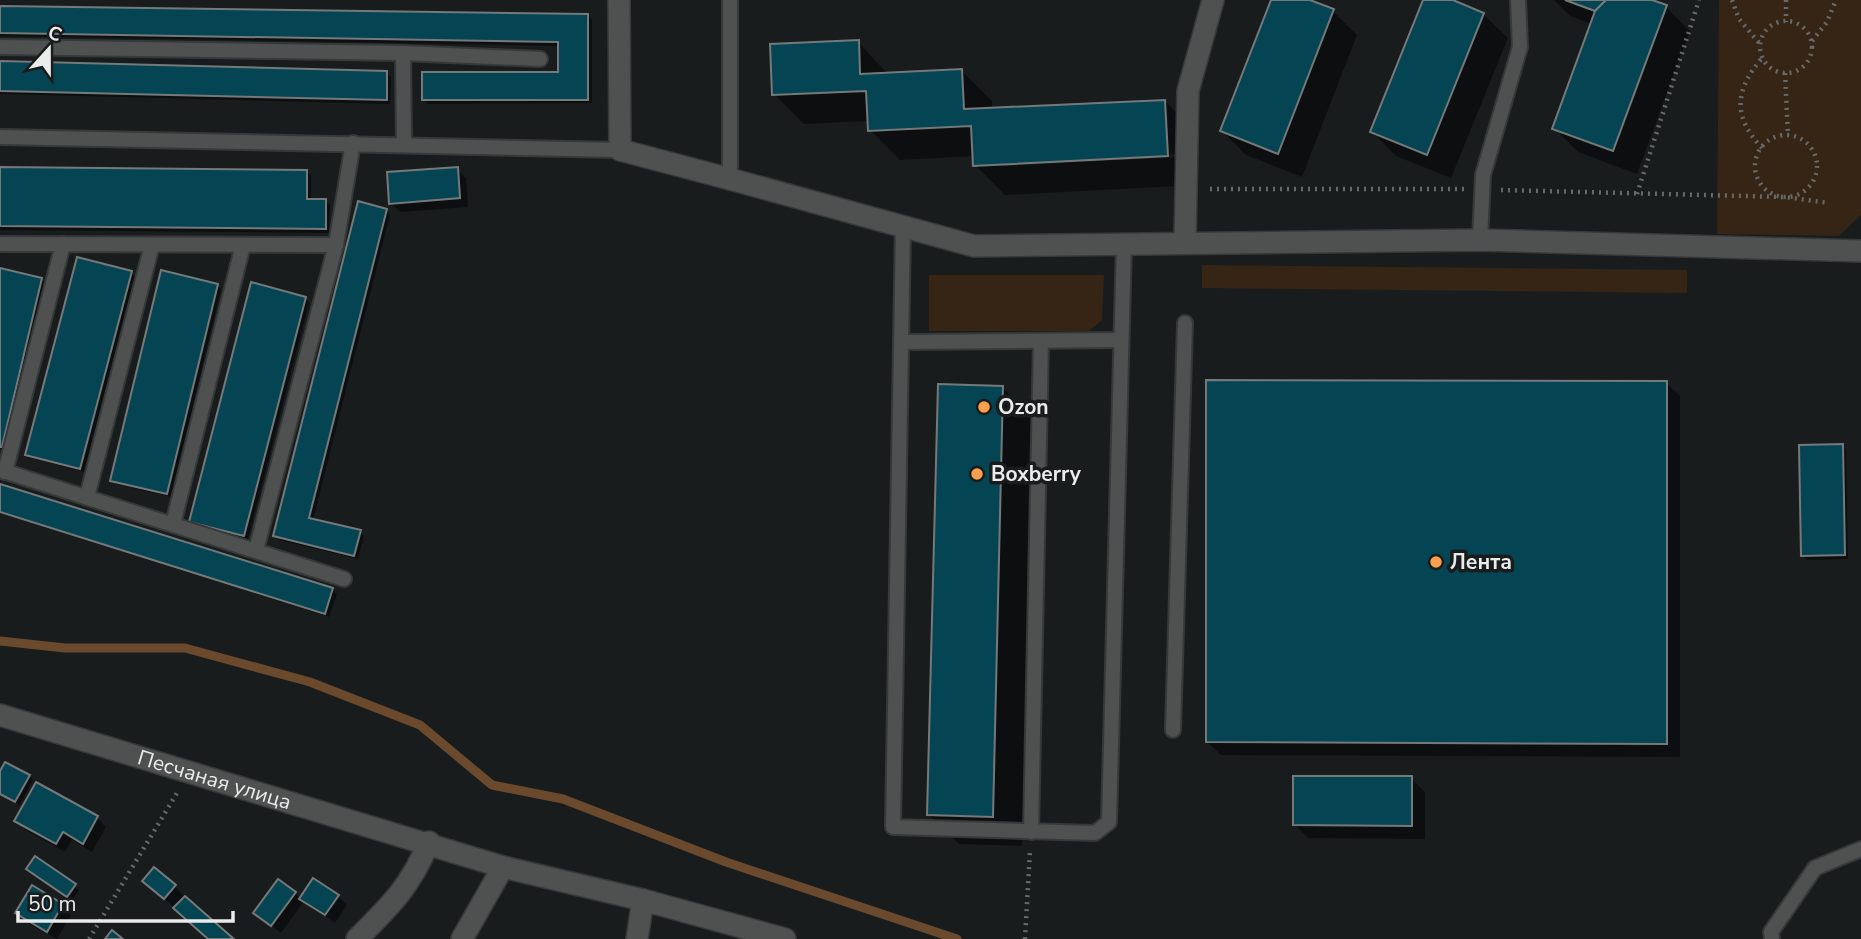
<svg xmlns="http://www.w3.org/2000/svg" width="1861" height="939" font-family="'Nunito Sans',sans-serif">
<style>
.green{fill:#362415}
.shadow{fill:#0007;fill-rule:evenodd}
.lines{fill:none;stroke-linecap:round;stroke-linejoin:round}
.stream{stroke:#6a492d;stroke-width:9}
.building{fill:#054452;stroke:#75797a;stroke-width:2}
.service-casing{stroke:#36393a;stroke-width:18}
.minor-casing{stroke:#36393a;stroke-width:24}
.tertiary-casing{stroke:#36393a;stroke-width:24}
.path{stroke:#676a6a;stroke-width:4.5;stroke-dasharray:2 5;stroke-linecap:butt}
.service{stroke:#4f5151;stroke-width:14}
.minor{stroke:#4f5151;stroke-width:21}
.tertiary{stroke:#4f5151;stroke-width:21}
.poi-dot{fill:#f99f4d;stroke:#191c1d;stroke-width:2.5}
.labels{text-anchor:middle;stroke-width:7;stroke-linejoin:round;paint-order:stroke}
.poi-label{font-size:21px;font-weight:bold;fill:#eaecec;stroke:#191c1d;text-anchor:start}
.street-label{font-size:21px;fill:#eaecec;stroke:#191c1d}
</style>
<rect width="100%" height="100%" fill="#191c1d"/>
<g class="green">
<path d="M1719,0H1861V215L1839,236L1717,234Z"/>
<path d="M1202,265L1687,270V293L1202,288Z"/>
<path d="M929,275H1104L1102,320L1089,331H929Z"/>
</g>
<g class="shadow">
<path d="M1273,0H1305L1333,11L1357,35L1302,177L1246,155L1222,131Z"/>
<path d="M1425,0H1448L1483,14L1508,38L1451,178L1396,156L1372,132Z"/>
<path d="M1554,0H1646L1666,7L1690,31L1637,174L1578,152L1554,128L1592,24L1570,16Z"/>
<path d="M0,7L588,15L592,20V103L428,104L424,99L560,74V46L0,36Z"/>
<path d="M858,42L888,74L962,71L992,101V110L1165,101L1195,131L1197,185L1005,195L975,165V156L900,160L870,130L869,121L804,124L774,94ZM1177,154V157L1001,166V162Z"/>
<path d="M0,63L386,73L391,77L390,104L0,94Z"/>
<path d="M0,169L307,172L311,176V201H325L330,205L329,233L0,230Z"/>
<path d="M457,169L466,178L468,207L400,212L391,203Z"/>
<path d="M386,211L390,215L313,520L360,532L364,536L358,559L279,540L275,535Z"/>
<path d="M0,270L41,279L45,283L6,450L0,449Z"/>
<path d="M131,273L135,277L84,472L31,458L27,454Z"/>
<path d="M217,285L221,289L171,497L116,484L112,480Z"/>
<path d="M305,298L309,303L248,539L195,525L191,521Z"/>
<path d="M1666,383L1680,396V757L1221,755L1207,742Z"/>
<path d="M1002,387L1032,417L1022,846L959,844L929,815Z"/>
<path d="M1842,445L1846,450L1848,559L1807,560L1803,555Z"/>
<path d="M0,486L332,590L337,594L329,617L0,513Z"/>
<path d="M0,775L29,776L33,780L20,805L0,795Z"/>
<path d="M1411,778L1425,792V839L1308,838L1294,824Z"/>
<path d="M97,818L106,827L92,852L72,840L65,852L26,830L17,821Z"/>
<path d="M36,858L79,890L72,900L33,873Z"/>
<path d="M175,886L183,896L231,939H209L154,889Z"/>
<path d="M32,888L71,915L57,939L26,922L17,912Z"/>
<path d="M295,893L301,899L338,896L347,905L335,923L304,901L281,933L255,912Z"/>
</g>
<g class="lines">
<path class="stream" d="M0,641L65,648H185L310,682L420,725L492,785L563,799L726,862L957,939"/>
</g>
<g class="building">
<path d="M1271,0H1310L1334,9L1278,154L1220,131Z"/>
<path d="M1423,0H1453L1484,13L1427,155L1370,132Z"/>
<path d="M1565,0H1606L1595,11Z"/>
<path d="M1606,0H1652L1667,5L1613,151L1552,129L1595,11Z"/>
<path d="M0,6L588,14V100H422V72H558V42L0,33Z"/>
<path d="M859,40L860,74L962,69L964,109L1165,100L1168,156L973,166L971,126L868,131L866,91L772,95L770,44Z"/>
<path d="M0,61L387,71V100L0,91Z"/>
<path d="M0,167L307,170V199H326V229L0,226Z"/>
<path d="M458,167L460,198L389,204L387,172Z"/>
<path d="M358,201L387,209L309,518L361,530L354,556L273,536Z"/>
<path d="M77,257L132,271L80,469L25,455Z"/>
<path d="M0,268L42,278L2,447H0Z"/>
<path d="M161,270L218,284L167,494L110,481Z"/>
<path d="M251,282L306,297L244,536L189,522Z"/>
<path d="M1206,380L1667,381V744L1206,742Z"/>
<path d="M938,384L1003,386L993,817L927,815Z"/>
<path d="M1843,444L1845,555L1801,556L1799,445Z"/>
<path d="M0,484L333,588L325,614L0,512Z"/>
<path d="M5,762L30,775L15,802L0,794V771Z"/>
<path d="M1293,776H1412V826L1293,825Z"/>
<path d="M36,782L98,816L83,844L63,832L56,844L14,821Z"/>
<path d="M35,856L76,884L67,897L26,869Z"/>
<path d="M154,867L176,885L164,899L142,881Z"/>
<path d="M313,878L339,895L325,915L299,899Z"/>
<path d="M278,879L296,892L271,926L253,913Z"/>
<path d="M32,885L63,904L47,932L15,913Z"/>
<path d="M185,896L234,939H208L173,908Z"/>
<path d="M112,930L123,939H105Z"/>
</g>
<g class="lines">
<defs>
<g id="service">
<path d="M730,0V179"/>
<path d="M0,47L403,53L540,59"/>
<path d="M403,53L404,144"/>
<path d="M0,137L620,150"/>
<path d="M903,226L893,827L1095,833L1109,822L1124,243"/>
<path d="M1480,240L1483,175L1520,47L1518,0"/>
<path d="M0,244L336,245"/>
<path d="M902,342L1121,340"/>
<path d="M0,470L344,579"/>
<path d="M5,472L63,244"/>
<path d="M87,497L152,245"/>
<path d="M173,524L243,245"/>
<path d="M256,550L336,245L353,143"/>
<path d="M1173,730L1185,323"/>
<path d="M1031,832L1041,341"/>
<path d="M1772,939L1771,932L1815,868L1861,849"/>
</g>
<g id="minor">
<path d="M619,0L620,150L730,179"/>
<path d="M1185,242L1188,91L1213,0"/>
<path id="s1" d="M0,715L503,867L643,900L785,939"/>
<path d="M357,939C391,905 410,887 429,842"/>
<path d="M462,939L503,867"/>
<path d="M637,939L643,900"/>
</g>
<path id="tertiary" d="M730,179L974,246L1480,240L1861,251"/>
</defs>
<use href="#service" class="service-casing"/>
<use href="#minor" class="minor-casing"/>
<use href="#tertiary" class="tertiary-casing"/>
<g class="path">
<path d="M1732,0L1739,19L1760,44"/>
<path d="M1786,0V22"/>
<circle cx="1786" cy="47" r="26"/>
<path d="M1812,41L1827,22L1836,0"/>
<path d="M1785,73L1788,136"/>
<circle cx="1786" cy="166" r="31"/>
<path d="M1762,148C1732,116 1735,90 1762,58"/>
<path d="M1210,189H1464"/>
<path d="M1501,190L1785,197L1829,203"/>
<path d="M1637,194L1699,0"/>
<path d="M89,939L177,793"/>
<path d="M1025,939L1030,850"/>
</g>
<use href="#service" class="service"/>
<use href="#minor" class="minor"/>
<use href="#tertiary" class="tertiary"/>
</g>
<g class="poi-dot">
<circle cx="984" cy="407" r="7"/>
<circle cx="977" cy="474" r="7"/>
<circle cx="1436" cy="562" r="7"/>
</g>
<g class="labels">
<g class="poi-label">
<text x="998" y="414">Ozon</text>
<text x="991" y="481">Boxberry</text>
<text x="1450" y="569">Лента</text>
</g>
<g class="street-label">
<text dy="7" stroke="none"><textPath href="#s1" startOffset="224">Песчаная улица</textPath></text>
</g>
</g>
<g transform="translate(49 49) rotate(21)" stroke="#191c1d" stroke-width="5" paint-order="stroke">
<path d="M0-5L12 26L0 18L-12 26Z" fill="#eaecec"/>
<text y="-10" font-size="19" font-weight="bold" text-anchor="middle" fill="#eaecec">С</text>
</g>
<path d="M18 911v10h215v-10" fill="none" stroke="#eaecec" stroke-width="3.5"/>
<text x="28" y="911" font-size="21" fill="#eaecec" stroke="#191c1d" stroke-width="5" paint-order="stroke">50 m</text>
</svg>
